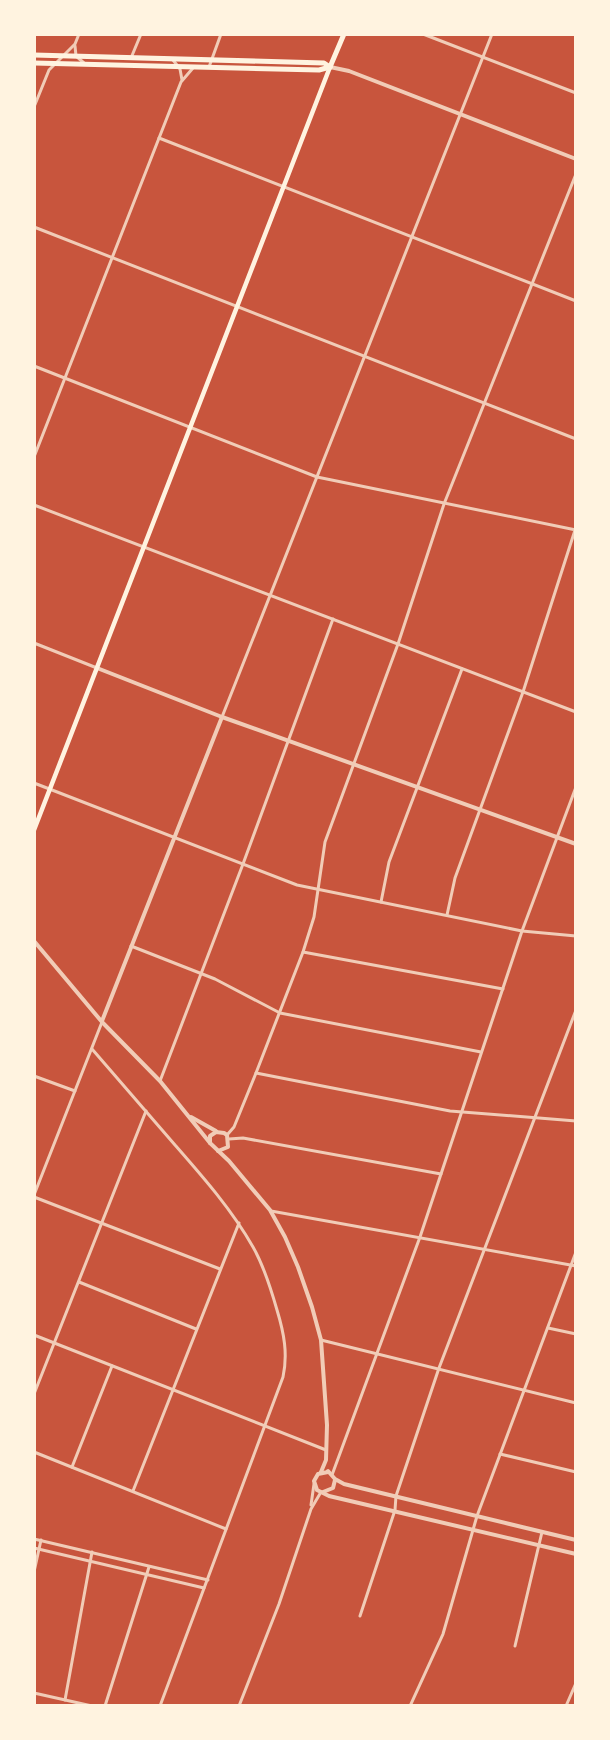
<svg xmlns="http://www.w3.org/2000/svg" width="610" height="1740" font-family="'Sofia Sans Condensed',sans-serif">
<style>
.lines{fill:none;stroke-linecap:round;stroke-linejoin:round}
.minor{stroke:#f1ccb7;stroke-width:3}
.tertiary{stroke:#f1ccb7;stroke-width:4}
.secondary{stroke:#fff3e0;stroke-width:4.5}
.primary{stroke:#fff3e0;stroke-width:5}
</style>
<rect width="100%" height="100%" fill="#c8553d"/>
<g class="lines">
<g class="minor">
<path d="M423,34L576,93"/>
<path d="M75,46L76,56L84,63"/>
<path d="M131,58L141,34"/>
<path d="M173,60L180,69L182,80"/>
<path d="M209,67L221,34"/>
<path d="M34,107L49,70L75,44L79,34"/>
<path d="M159,138L576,301"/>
<path d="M34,227L576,439"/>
<path d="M34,366L317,477L576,530"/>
<path d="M34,457L181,82L193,68"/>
<path d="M34,505L576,712"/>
<path d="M34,643L97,668"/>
<path d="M222,717L492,34"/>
<path d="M34,783L297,885L522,931L576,936"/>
<path d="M381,902L389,862L462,669"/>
<path d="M447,915L455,878L523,692L576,527"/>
<path d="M131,946L215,979L280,1013L481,1052"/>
<path d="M303,952L503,989"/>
<path d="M92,1049C120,1081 147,1113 175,1145C203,1177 232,1210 253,1247C264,1266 271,1289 277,1310C284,1333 288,1354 283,1377L160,1706"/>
<path d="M256,1073L450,1111L576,1121"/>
<path d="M34,1076L75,1091"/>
<path d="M160,1081L243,864L333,619"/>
<path d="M227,1135L234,1127L256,1073L303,952L314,917L325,842L398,644L444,504L576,174"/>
<path d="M229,1139L243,1138L441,1174"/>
<path d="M34,1195L102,1022"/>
<path d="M34,1197L220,1269"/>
<path d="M271,1211L576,1266"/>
<path d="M79,1282L196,1329"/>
<path d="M548,1328L576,1334"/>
<path d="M34,1335L326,1450"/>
<path d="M321,1340L576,1403"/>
<path d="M34,1394L146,1111"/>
<path d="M34,1452L226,1529"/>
<path d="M500,1454L576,1472"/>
<path d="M72,1467L112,1366"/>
<path d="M332,1475L420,1237L522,931L576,787"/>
<path d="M133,1491L239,1223"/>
<path d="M311,1505L314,1484"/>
<path d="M34,1539L208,1580"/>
<path d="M34,1548L204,1588"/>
<path d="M34,1572L41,1540"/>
<path d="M360,1616L395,1510L396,1496L439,1368L576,1010"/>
<path d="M515,1646L542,1532"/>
<path d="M34,1693L92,1706"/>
<path d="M65,1700L92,1552"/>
<path d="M105,1706L149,1567"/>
<path d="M239,1706L279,1604L311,1509L321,1492"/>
<path d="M410,1706L443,1634L477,1516L576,1252"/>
<path d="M566,1706L576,1683"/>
</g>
<g class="tertiary">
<path d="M330,67L349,71L576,159"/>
<path d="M97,668L222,717L576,844"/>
<path d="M34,941L102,1022L160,1081L210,1143L229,1161L270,1210L285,1237L298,1267L312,1307L321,1340L327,1425L326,1460L321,1472"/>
<path d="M102,1021L222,717"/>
<path d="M191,1117L216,1131"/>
<path d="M210,1143V1136L216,1132L224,1133L227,1135L228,1147L218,1151"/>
<path d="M328,1471L335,1479L344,1484L576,1540"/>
<path d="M328,1472L318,1474L314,1481L317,1490L329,1496L576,1554"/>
<path d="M323,1492L333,1488L335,1480"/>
</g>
<path class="secondary" d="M34,830L330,67"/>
<g class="primary">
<path d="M34,55L324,63L330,67"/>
<path d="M34,63L319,70L330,67"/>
<path d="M330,67L344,34"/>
</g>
</g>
<rect width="610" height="1740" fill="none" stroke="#fff3e0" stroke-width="72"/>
</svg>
